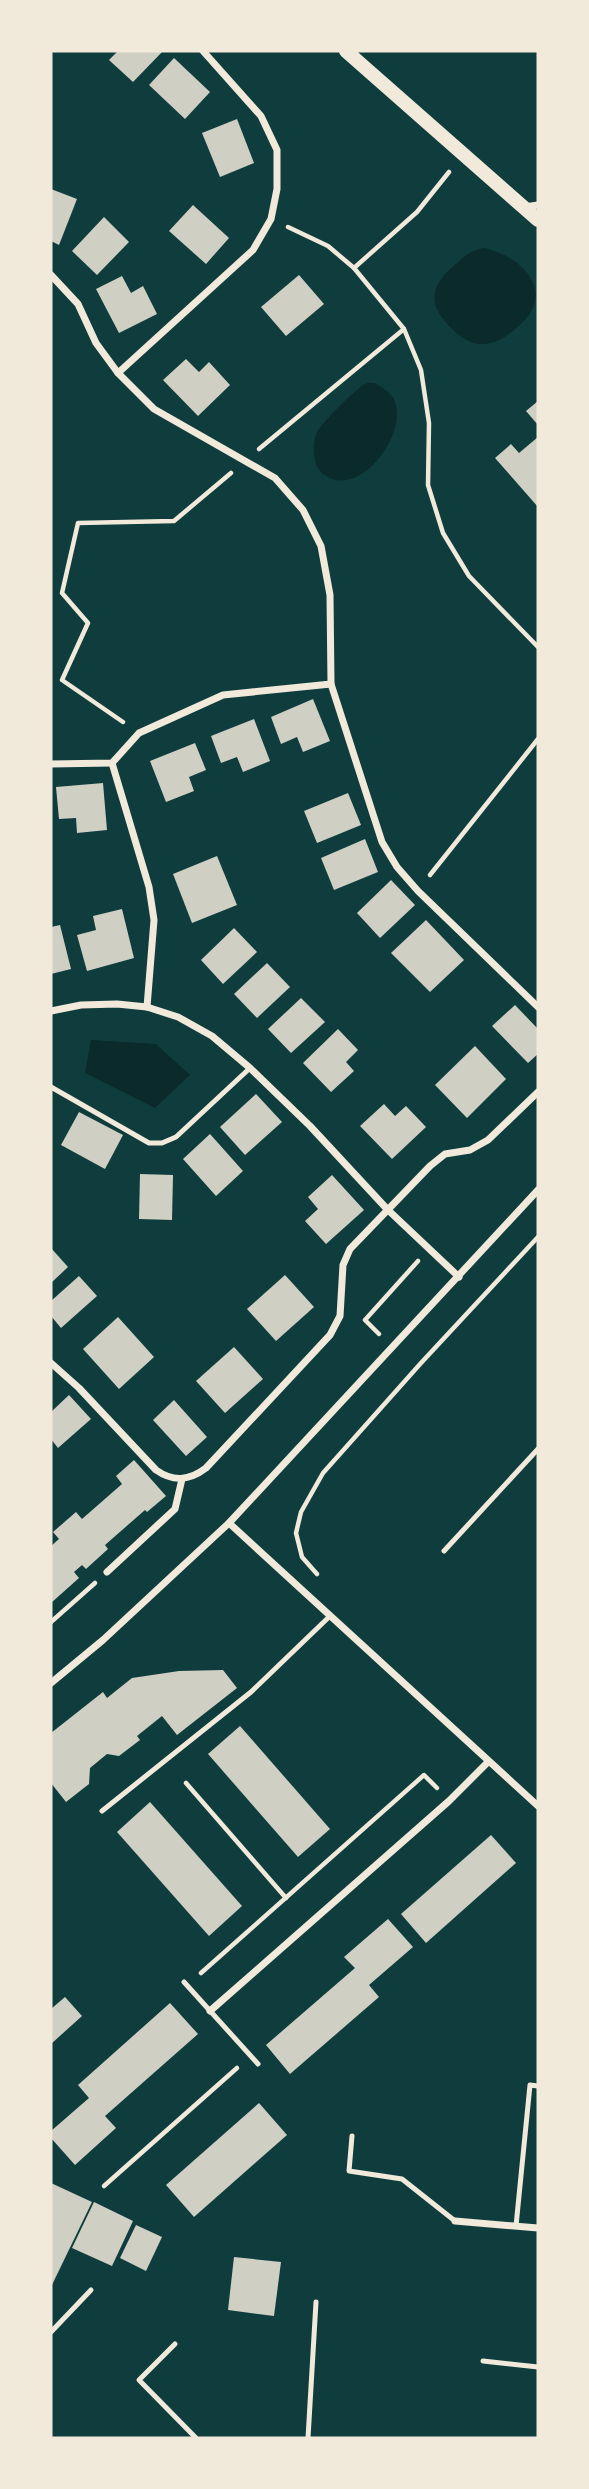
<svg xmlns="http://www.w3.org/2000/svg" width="589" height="2489" font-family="'IBM Plex Sans',sans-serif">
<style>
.water{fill:#0a2a2b}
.building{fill:#cfcfc3}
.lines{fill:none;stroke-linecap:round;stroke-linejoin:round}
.path{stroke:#f1e9da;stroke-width:4.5}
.service{stroke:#f1e9da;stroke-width:5}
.minor{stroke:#f1e9da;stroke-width:7}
.secondary{stroke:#f1e9da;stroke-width:14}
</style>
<rect width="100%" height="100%" fill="#0f3d3e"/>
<g class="water">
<path d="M484,248C520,255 556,290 522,323C510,334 497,345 480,344C470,344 459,336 452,329C426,304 430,285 457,263C466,255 472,250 484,248Z"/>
<path d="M375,383C381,387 388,391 392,396C413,427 363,499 326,476C320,473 316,467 315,460C313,450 313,437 319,429C323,422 358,387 365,384C368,382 372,383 375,383Z"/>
<path d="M91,1040L156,1044L190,1075L155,1108L85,1073Z"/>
</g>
<g class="building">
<path d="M118,51H163L133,82L109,60Z"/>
<path d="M174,58L210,92L185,119L149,85Z"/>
<path d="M237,119L254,163L220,177L202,133Z"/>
<path d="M51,189L77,199L59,245L51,241Z"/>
<path d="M193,205L229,238L206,264L169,231Z"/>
<path d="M104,217L129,242L97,275L72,251Z"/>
<path d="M299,275L324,304L286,336L261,307Z"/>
<path d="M122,276L131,293L143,286L157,314L119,333L96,289Z"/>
<path d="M186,359L199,372L209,362L230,385L198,416L163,380Z"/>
<path d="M538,401V425L526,411Z"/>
<path d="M538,437V507L495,458L511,444L519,453Z"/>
<path d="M313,699L330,741L303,752L297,737L281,744L271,717Z"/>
<path d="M254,719L270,761L243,772L237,757L221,763L211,736Z"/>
<path d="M195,743L206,770L189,777L194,791L166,802L150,761Z"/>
<path d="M103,783L107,830L77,833L76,818L59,819L56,787Z"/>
<path d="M348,793L361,825L317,843L304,811Z"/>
<path d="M365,839L378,872L334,890L321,858Z"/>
<path d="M217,856L237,905L192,923L173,874Z"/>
<path d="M391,880L415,905L380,938L357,913Z"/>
<path d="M122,909L134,958L87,971L77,935L96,930L93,916Z"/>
<path d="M426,920L464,960L430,992L391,953Z"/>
<path d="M60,925L71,969L51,974V927Z"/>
<path d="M234,928L257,952L223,984L201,960Z"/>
<path d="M267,963L290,987L257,1018L234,994Z"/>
<path d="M301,998L325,1022L291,1053L268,1029Z"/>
<path d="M515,1005L538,1029V1054L528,1063L492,1026Z"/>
<path d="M338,1029L358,1050L346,1062L354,1071L331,1092L303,1063Z"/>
<path d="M475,1046L506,1079L467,1118L435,1085Z"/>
<path d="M256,1094L282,1122L245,1155L220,1127Z"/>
<path d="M384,1104L395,1116L406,1106L426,1127L392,1159L360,1126Z"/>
<path d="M79,1112L123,1135L105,1169L61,1145Z"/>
<path d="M210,1134L243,1171L216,1196L183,1159Z"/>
<path d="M140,1174L173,1175L172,1220L139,1219Z"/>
<path d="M332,1175L364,1210L326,1244L305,1221L318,1209L308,1197Z"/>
<path d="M51,1248L68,1267L51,1283Z"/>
<path d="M285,1275L314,1307L276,1341L247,1309Z"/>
<path d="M79,1276L97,1296L61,1328L51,1316V1301Z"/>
<path d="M118,1317L154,1357L119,1389L83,1349Z"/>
<path d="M234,1347L263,1379L225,1413L196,1381Z"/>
<path d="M69,1395L91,1419L58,1448L51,1439V1412Z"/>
<path d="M174,1400L207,1437L186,1456L153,1420Z"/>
<path d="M134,1460L166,1496L147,1512L145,1510L105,1545L108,1549L86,1569L82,1565L74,1572L79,1578L51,1603V1546L59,1539L53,1532L76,1512L82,1519L122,1484L116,1476Z"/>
<path d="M223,1670L237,1688L177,1735L162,1716L137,1736L140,1740L119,1756L107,1754L90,1768L89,1784L66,1802L51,1783V1733L103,1692L107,1698L132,1678L179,1671Z"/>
<path d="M240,1726L330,1829L298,1857L208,1754Z"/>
<path d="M150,1802L242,1906L209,1936L117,1832Z"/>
<path d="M491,1835L516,1863L426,1943L401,1914Z"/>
<path d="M388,1919L413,1947L369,1985L379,1997L290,2074L266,2045L355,1968L344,1957Z"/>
<path d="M65,1997L82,2016L51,2044V2009Z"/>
<path d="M170,2003L198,2034L105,2116L116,2128L75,2165L51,2138V2131L89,2098L78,2085Z"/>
<path d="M259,2103L287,2135L194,2217L166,2185Z"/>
<path d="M51,2183L92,2202L51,2287Z"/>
<path d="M94,2202L133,2221L112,2266L72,2248Z"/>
<path d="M136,2225L162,2237L146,2271L120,2258Z"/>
<path d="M234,2257L281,2262L274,2316L228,2310Z"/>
</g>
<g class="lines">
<g class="path">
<path d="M288,227L328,246L354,268L404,329L421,370L429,423L428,485L443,533L469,576L538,647"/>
<path d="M354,268L417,212L449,172"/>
<path d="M259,449L404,329"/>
<path d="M123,722L62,680L88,623L62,593L78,523L174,521L231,473"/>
<path d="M430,875L538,739"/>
<path d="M379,1334L365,1320L418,1261"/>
<path d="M317,1574L302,1557L296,1533L301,1512L323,1473L421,1363L538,1237"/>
<path d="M51,1622L95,1583"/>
<path d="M186,1783L286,1898"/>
<path d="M201,1973L424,1775L437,1788"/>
<path d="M104,2186L237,2068"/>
</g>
<g class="service">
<path d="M51,1087L149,1143H162L176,1137L250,1068"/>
<path d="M444,1551L538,1449"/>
<path d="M102,1811L251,1692L330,1616"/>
<path d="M184,1982L258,2064"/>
<path d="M352,2136L349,2171L402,2179L455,2221"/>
<path d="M516,2226L530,2085L538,2086"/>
<path d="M51,2332L91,2290"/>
<path d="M175,2344L139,2380L196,2438"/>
<path d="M483,2361L538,2367"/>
<path d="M308,2438L316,2302"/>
</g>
<g class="minor">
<path d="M524,207L538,205"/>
<path d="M51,275L78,304L96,343L118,373L154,409L275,478L303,510L321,546L330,595L331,684L382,842L397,867L418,891L538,1007"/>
<path d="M118,373L253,250L271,219L277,189V150L261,116L203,51"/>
<path d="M112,763L149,887L154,920L147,1007"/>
<path d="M51,764L112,763L139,733L223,695L331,684"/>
<path d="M51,1011L81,1005L117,1004L147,1007L178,1017L212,1036L250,1068L310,1126L387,1209L459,1277"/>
<path d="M51,1363L79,1388L156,1470C173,1482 189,1481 206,1468L330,1335L340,1316L343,1265L350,1249L430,1166L445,1154L470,1150L488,1140L538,1092"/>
<path d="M229,1523L538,1806"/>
<path d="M107,1572L175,1509L182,1479"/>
<path d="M51,1683L103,1640L229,1523L538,1190"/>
<path d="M210,2011L449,1801L488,1762"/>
<path d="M455,2221L538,2228"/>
</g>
<path class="secondary" d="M346,51L538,220"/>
</g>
<rect width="589" height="2489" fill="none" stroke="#f1e9da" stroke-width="105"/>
</svg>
